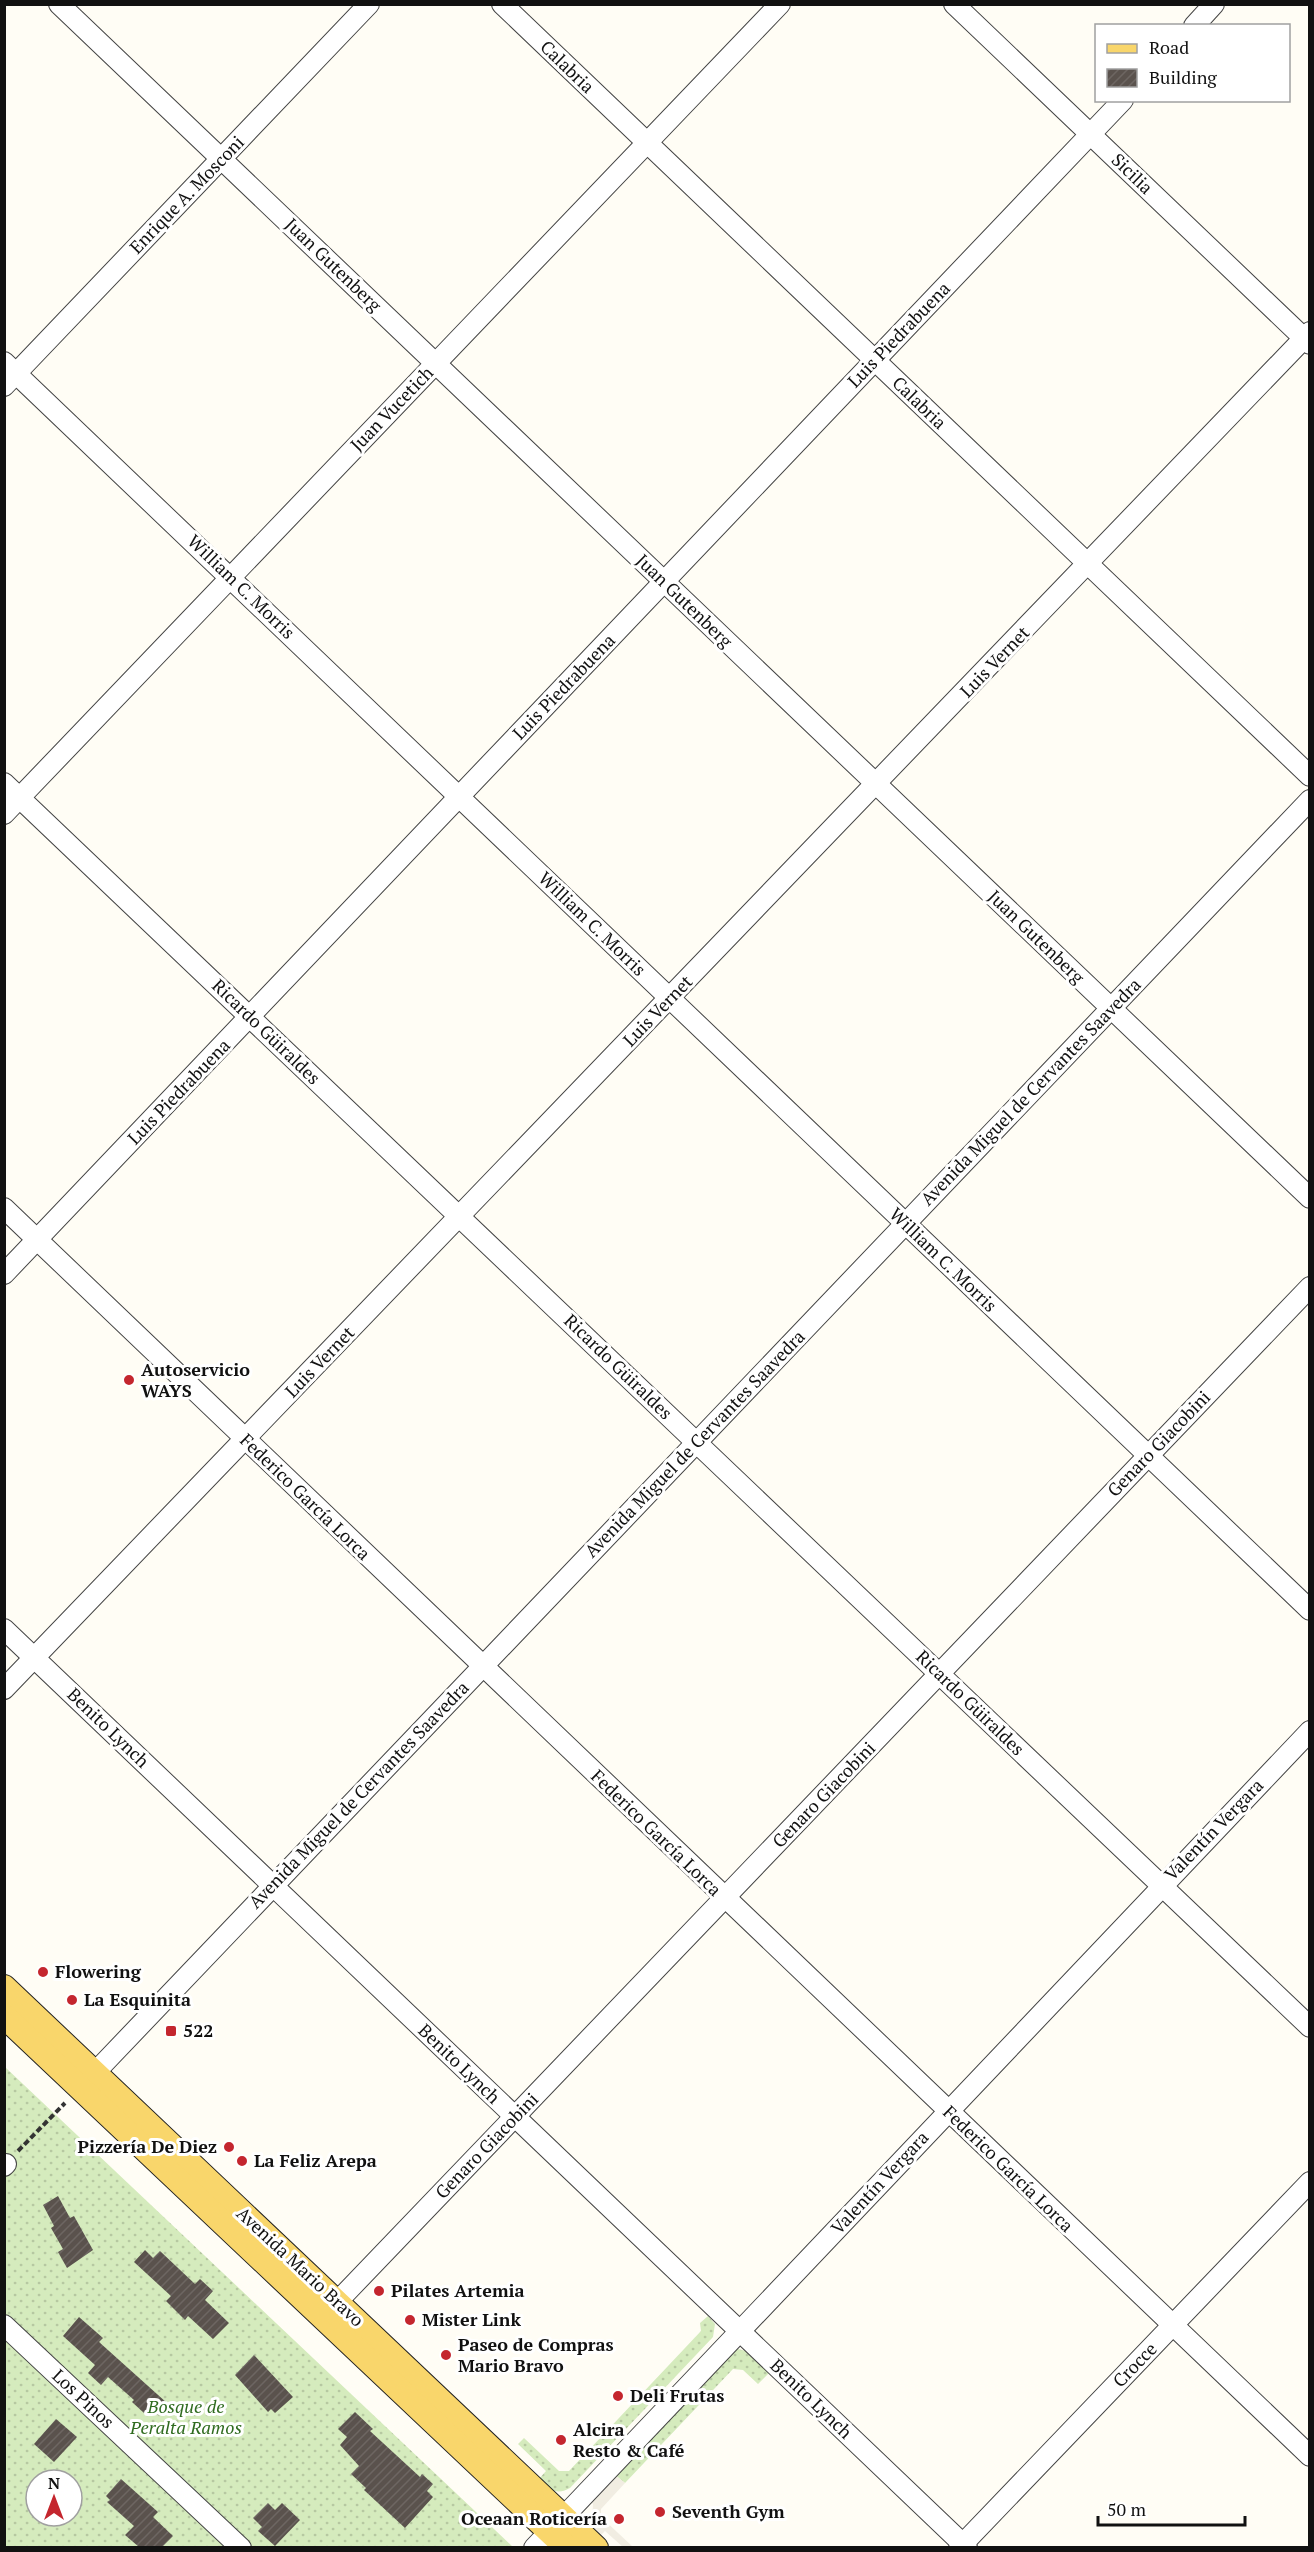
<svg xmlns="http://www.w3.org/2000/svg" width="1314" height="2552" font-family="'PT Serif',serif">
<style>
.grass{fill:url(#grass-dots);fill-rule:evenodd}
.plaza{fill:#f1ede2}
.building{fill:url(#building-hatch)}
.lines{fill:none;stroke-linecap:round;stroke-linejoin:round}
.minor-casing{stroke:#444;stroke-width:22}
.major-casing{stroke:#222;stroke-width:26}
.path{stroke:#333;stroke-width:4;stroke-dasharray:6 3;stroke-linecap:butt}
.minor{stroke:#fff;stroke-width:20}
.major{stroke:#f9d66b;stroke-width:24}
.poi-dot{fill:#c4262e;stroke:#fff;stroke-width:2}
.labels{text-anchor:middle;stroke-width:6;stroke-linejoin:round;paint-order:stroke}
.street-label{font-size:18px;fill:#111;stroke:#fff}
.poi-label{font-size:18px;font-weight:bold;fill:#111;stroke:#fff;text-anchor:start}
.park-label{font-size:18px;font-style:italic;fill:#2f6b1f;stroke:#fff}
</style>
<defs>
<pattern id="grass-dots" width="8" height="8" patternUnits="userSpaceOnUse" patternTransform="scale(1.5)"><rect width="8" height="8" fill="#d5ebbd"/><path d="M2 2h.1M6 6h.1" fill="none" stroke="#b6c8a1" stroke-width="1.8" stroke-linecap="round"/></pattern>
<pattern id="building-hatch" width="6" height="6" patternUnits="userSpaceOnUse" patternTransform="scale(1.5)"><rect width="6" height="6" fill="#5a524d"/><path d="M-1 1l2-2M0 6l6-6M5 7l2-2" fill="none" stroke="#6d6662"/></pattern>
</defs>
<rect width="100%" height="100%" fill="#fffdf5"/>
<g class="grass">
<path d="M5,2067L513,2547H5ZM36,2480H72V2516H36Z"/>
<path d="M708,2316L715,2324L713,2337L570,2488C556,2496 549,2489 538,2480L546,2471L518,2444L524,2438L559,2471H569L701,2331L700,2323Z"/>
<path d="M738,2349L746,2351L769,2373L758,2384L743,2370L733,2369L625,2483L615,2475L733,2350Z"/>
</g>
<path class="plaza" d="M615,2475L625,2483L601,2509V2517L633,2547H623L605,2531L599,2537L588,2526L592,2522L593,2504L590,2501Z"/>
<g class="building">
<path d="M58,2196L70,2218L74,2216L93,2250L67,2268L58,2252L63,2249L51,2228L54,2226L43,2205Z"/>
<path d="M145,2250L153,2258L160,2251L195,2284L200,2279L213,2291L205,2300L229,2323L213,2339L188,2316L185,2320L166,2301L171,2296L134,2262Z"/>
<path d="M79,2317L103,2338L99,2342L167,2403L157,2415L149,2408L144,2413L132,2402L134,2400L108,2377L101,2385L88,2373L95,2365L63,2336Z"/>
<path d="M254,2355L293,2397L275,2413L271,2409L268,2412L235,2375Z"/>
<path d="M355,2412L373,2429L370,2431L420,2477L422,2474L433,2484L427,2491L433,2497L405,2528L364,2490L366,2488L351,2474L359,2466L340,2445L347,2437L338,2429Z"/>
<path d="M56,2419L77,2437L54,2462L34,2444Z"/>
<path d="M121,2479L158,2512L153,2517L173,2536L162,2547H139L125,2535L134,2526L107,2502L110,2500L106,2496Z"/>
<path d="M268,2503L275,2510L282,2503L300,2520L275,2546L258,2531L262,2527L253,2518Z"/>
</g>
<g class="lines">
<defs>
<g id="minor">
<path d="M59,4L1310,1198"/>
<path d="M502,4L1310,776"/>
<path d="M954,4L1310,344"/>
<path d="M1194,26L1214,4"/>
<path d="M4,362L1310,1610"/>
<path d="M4,386L369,4"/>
<path d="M4,783L1310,2027"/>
<path d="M4,814L780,4"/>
<path d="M4,1208L1310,2456"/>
<path d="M4,1274L1123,100"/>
<path d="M4,1629L967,2548"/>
<path d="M4,1689L1310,332"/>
<path d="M85,2083L1310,800"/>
<path d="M4,2166L6,2164"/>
<path d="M337,2302L1310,1287"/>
<path d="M4,2325L241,2548"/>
<path d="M534,2548L1310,1731"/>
<path d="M959,2548L1310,2182"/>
</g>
<g id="major">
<path d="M4,1987L596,2548"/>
<path d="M4,2016L567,2548"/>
</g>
</defs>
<use href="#minor" class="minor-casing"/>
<use href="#major" class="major-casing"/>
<path class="path" d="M18,2151L65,2103"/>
<use href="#minor" class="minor"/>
<use href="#major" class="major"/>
</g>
<g class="poi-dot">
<circle cx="129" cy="1380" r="6"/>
<circle cx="43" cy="1972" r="6"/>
<circle cx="72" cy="2000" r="6"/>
<rect x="165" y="2025" width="12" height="12" rx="3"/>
<circle cx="229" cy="2147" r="6"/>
<circle cx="242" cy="2161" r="6"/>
<circle cx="379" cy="2291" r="6"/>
<circle cx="410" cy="2320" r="6"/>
<circle cx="446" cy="2355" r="6"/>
<circle cx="618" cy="2396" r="6"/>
<circle cx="561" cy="2440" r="6"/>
<circle cx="660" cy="2512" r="6"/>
<circle cx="619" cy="2519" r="6"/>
</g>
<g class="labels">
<g class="street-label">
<text transform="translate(567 67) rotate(44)" y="6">Calabria</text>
<text transform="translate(1132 174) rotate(44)" y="6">Sicilia</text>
<text transform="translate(187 195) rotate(-46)" y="6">Enrique A. Mosconi</text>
<text transform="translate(333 265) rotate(44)" y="6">Juan Gutenberg</text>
<text transform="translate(899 335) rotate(-46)" y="6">Luis Piedrabuena</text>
<text transform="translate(919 403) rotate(44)" y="6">Calabria</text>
<text transform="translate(392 409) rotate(-46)" y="6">Juan Vucetich</text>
<text transform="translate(241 587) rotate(44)" y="6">William C. Morris</text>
<text transform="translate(684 601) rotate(44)" y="6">Juan Gutenberg</text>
<text transform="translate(995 662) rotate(-46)" y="6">Luis Vernet</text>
<text transform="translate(564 687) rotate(-46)" y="6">Luis Piedrabuena</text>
<text transform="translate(592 924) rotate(44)" y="6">William C. Morris</text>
<text transform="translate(1036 937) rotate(44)" y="6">Juan Gutenberg</text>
<text transform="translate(658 1011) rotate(-46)" y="6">Luis Vernet</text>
<text transform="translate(266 1032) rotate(44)" y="6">Ricardo Güiraldes</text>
<text transform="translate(179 1092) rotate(-46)" y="6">Luis Piedrabuena</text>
<text transform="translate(1031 1092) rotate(-46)" y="6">Avenida Miguel de Cervantes Saavedra</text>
<text transform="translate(943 1260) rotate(44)" y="6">William C. Morris</text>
<text transform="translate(320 1362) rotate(-46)" y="6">Luis Vernet</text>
<text transform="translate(618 1367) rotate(44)" y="6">Ricardo Güiraldes</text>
<text transform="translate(695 1444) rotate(-46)" y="6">Avenida Miguel de Cervantes Saavedra</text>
<text transform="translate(1159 1444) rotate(-46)" y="6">Genaro Giacobini</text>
<text transform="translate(305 1497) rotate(44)" y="6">Federico García Lorca</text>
<text transform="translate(970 1703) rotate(44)" y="6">Ricardo Güiraldes</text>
<text transform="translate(108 1728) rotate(44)" y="6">Benito Lynch</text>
<text transform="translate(359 1795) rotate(-46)" y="6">Avenida Miguel de Cervantes Saavedra</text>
<text transform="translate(824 1795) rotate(-46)" y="6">Genaro Giacobini</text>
<text transform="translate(1214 1830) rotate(-46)" y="6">Valentín Vergara</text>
<text transform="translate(656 1833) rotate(44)" y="6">Federico García Lorca</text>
<text transform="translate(459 2064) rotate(44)" y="6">Benito Lynch</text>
<text transform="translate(487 2146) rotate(-46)" y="6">Genaro Giacobini</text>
<text transform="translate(1008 2169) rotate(44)" y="6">Federico García Lorca</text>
<text transform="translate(880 2183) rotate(-47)" y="6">Valentín Vergara</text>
<text transform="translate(300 2267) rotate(43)" y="6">Avenida Mario Bravo</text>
<text transform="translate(1135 2365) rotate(-46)" y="6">Crocce</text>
<text transform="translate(83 2399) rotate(43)" y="6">Los Pinos</text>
<text transform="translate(811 2399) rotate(44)" y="6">Benito Lynch</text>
</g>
<g class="poi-label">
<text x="141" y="1376">Autoservicio<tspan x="141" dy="21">WAYS</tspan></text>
<text x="55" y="1978">Flowering</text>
<text x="84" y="2006">La Esquinita</text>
<text x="183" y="2037">522</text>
<text x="217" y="2153" text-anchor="end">Pizzería De Diez</text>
<text x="254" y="2167">La Feliz Arepa</text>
<text x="391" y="2297">Pilates Artemia</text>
<text x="422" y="2326">Mister Link</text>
<text x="458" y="2351">Paseo de Compras<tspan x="458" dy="21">Mario Bravo</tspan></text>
<text x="630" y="2402">Deli Frutas</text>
<text x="573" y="2436">Alcira<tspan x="573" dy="21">Resto &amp; Café</tspan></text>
<text x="672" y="2518">Seventh Gym</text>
<text x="607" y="2525" text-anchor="end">Oceaan Roticería</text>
</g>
<g class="park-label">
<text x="186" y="2413">Bosque de<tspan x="186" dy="21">Peralta Ramos</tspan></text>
</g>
</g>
<rect width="1314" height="2552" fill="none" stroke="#111111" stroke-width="12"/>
<rect x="1095" y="24" width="195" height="78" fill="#ffffff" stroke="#a0a0a0" stroke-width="1.5"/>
<rect x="1107" y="44" width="30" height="9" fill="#f9d66b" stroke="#a0a0a0" stroke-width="1.5"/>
<text x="1149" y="54" font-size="18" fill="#111111">Road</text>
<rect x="1107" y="69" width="30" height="18" fill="url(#building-hatch)" stroke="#a0a0a0" stroke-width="1.5"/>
<text x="1149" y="84" font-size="18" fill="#111111">Building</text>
<g transform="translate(54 2498)"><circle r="28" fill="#ffffff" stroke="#a0a0a0" stroke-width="1.5"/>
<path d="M0-4.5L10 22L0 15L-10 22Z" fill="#c4262e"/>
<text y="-9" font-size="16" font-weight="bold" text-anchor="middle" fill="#111111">N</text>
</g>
<path d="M1098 2516v9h147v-9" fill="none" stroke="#111111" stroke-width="3"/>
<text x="1107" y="2516" font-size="18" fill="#111111" stroke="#ffffff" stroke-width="4.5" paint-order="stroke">50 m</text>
</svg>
